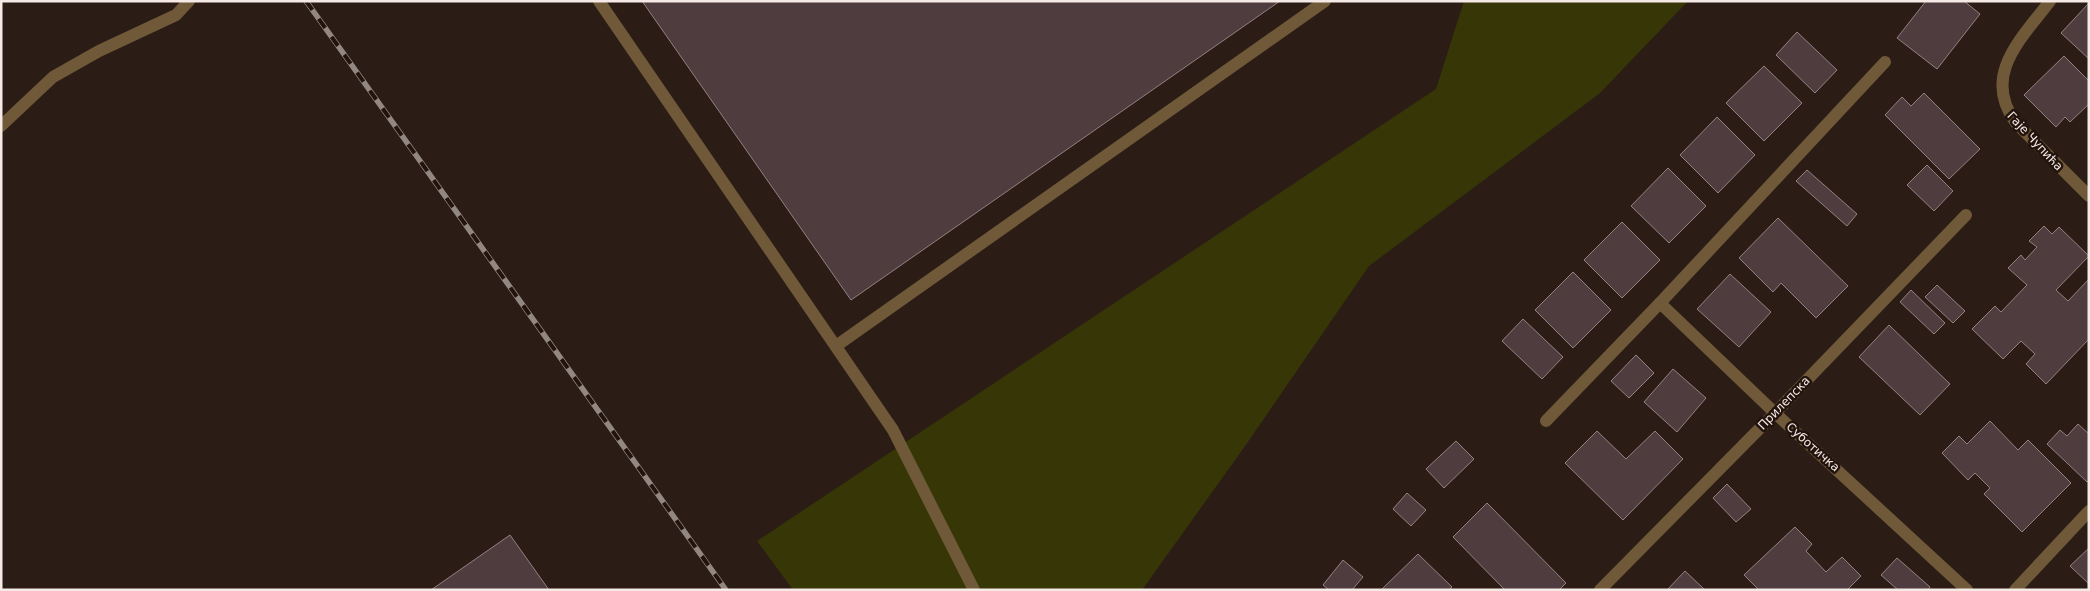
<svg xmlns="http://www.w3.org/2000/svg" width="2090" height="591" font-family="'DejaVu Sans',sans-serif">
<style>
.green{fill:#373606}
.building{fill:#4f3c3e;stroke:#958082}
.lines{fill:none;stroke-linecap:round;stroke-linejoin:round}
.service{stroke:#705939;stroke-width:12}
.minor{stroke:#705939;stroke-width:12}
.rail-casing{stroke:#938781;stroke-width:5.5}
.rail{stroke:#22130d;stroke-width:4;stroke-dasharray:11;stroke-linecap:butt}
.labels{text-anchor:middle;stroke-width:5;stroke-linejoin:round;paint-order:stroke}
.street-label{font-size:12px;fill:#f5eae6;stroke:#22130d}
</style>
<rect width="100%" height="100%" fill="#2b1d16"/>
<path class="green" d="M1464,1H1688L1600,93L1369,266L1243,449L1142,590H793L757,541L1436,89Z"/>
<g class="building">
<path d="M642,1H1280L851,300Z"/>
<path d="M1926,1H1964L1980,14L1937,69L1897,38Z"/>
<path d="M2089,3V59L2061,33Z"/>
<path d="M1797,32L1837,70L1815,93L1776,55Z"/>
<path d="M2064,56L2089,81V104L2070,122L2065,117L2056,127L2024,95Z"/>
<path d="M1764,66L1802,103L1764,141L1726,103Z"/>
<path d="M1924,93L1980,149L1949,179L1885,115L1902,97L1911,106Z"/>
<path d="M1717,117L1755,155L1718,193L1680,155Z"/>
<path d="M1927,165L1953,191L1934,211L1907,185Z"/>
<path d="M1668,168L1706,206L1669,243L1631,206Z"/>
<path d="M1807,170L1857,214L1847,226L1796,181Z"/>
<path d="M1778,218L1848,286L1816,318L1781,283L1773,292L1739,258Z"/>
<path d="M1622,222L1660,260L1622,298L1584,260Z"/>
<path d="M2044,226L2052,234L2059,227L2089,256L2056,290L2068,301L2089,279V339L2046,384L2026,364L2035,354L2021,341L2003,359L1972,329L1995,306L2001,312L2027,285L2008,268L2021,255L2025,260L2037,247L2029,241Z"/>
<path d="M1573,272L1611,310L1573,348L1535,310Z"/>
<path d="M1730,274L1771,312L1739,347L1697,309Z"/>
<path d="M1937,285L1965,311L1953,323L1925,297Z"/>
<path d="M1911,290L1945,323L1934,334L1900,302Z"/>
<path d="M1523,319L1563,357L1542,379L1502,341Z"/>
<path d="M1889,325L1950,384L1920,415L1859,357Z"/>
<path d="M1636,355L1654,373L1629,398L1611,381Z"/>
<path d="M1673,369L1706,398L1677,432L1644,402Z"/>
<path d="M1990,421L2018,450L2028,440L2071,483L2022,532L1984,494L1990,488L1975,473L1968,480L1942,453L1959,436L1967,444Z"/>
<path d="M2078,424L2089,434V480L2087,482L2047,444L2060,430L2067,436Z"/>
<path d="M1597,431L1626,459L1655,431L1683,459L1623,520L1565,463Z"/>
<path d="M1456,441L1474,459L1444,488L1426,469Z"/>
<path d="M1727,484L1751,509L1736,522L1713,498Z"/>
<path d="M1407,493L1426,510L1411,526L1393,509Z"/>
<path d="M1487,503L1566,583L1559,590H1505L1453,537Z"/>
<path d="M1795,527L1812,544L1806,551L1826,572L1842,557L1861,576L1847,590H1759L1744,575Z"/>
<path d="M510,535L549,590H431Z"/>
<path d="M2089,548V584L2070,566Z"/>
<path d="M1418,554L1452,587L1449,590H1381Z"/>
<path d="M1897,558L1930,587L1928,590H1898L1881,575Z"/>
<path d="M1343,560L1363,577L1352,590H1329L1323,585Z"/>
<path d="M1685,571L1705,590H1667Z"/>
</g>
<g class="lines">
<g class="service">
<path d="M599,1L893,430L974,590"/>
<path d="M836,346L1325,1"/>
</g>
<g class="minor">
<path d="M2050,1C2021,39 1981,76 2016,123L2089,196"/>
<path d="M1,126L53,77L99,51L176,15L189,1"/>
<path d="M1660,303L1775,413L1967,590"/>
<path d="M1546,421L1660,303L1885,62"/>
<path d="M1600,590L1775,413L1966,215"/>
<path d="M2015,590L2089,511"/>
</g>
<defs>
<path id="rail" d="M306,1L726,590"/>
</defs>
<use href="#rail" class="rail-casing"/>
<use href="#rail" class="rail"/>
</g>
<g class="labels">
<g class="street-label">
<text transform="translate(2035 141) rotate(47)" y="4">Гаје Чупића</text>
<text transform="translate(1784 403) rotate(-46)" y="4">Прилепска</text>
<text transform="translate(1813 447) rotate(42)" y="4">Суботичка</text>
</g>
</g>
<rect width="2090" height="591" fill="none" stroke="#f5eae6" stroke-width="5"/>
</svg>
